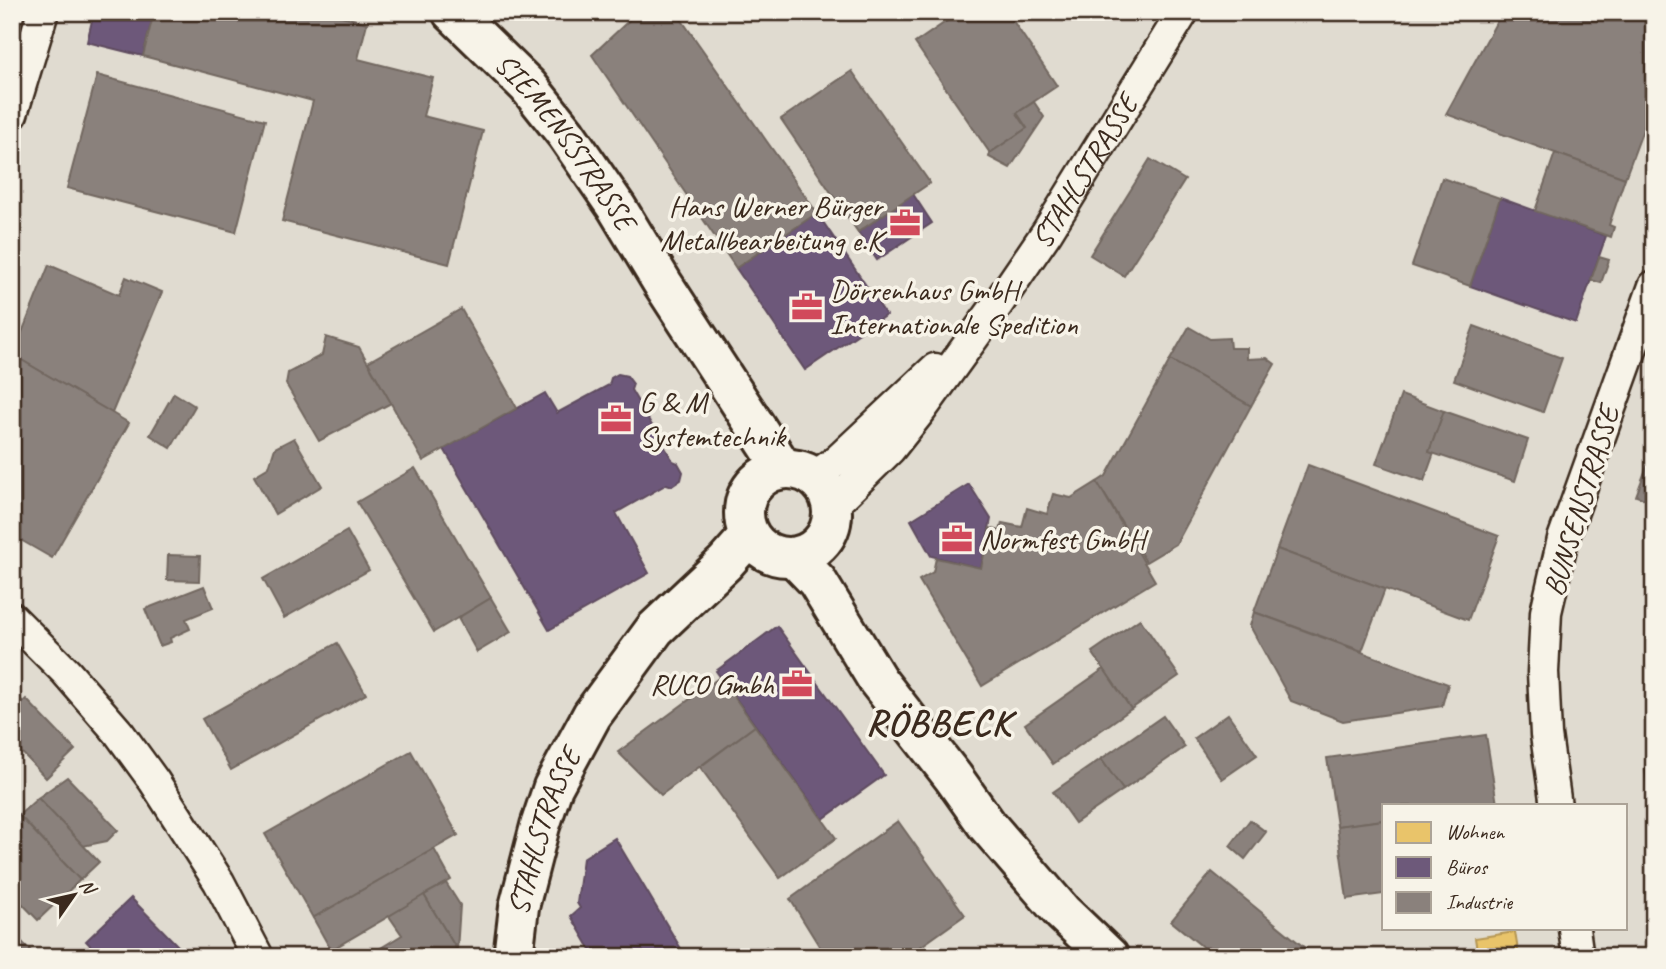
<svg xmlns="http://www.w3.org/2000/svg" width="1666" height="969" font-family="Caveat,sans-serif">
<style>
.built{fill:#e0dbd0;fill-rule:evenodd}
.homes{fill:#e9c46a;stroke:#b59653;stroke-width:2}
.offices{fill:#6d597a;stroke:#5e4b5e;stroke-width:2}
.industry{fill:#8a817c;stroke:#726760;stroke-width:2}
.lines{fill:none;stroke-linecap:round;stroke-linejoin:round}
.street-casing{stroke:#3b2a1e;stroke-width:35}
.secondary-casing{stroke:#3b2a1e;stroke-width:44}
.street{stroke:#f7f3e8;stroke-width:30}
.secondary{stroke:#f7f3e8;stroke-width:38}
.labels{text-anchor:middle;stroke-width:7;stroke-linejoin:round;paint-order:stroke}
.street-label{font-size:30px;fill:#3b2a1e;stroke:#f7f3e8}
.poi-label{font-size:30px;fill:#3b2a1e;stroke:#f7f3e8;text-anchor:start}
.district-label{font-size:37px;font-weight:bold;letter-spacing:2px;fill:#3b2a1e;stroke:#f7f3e8}
</style>
<rect width="100%" height="100%" fill="#efebe0"/>
<filter id="ink" filterUnits="userSpaceOnUse"><feTurbulence type="fractalNoise" baseFrequency=".0143" numOctaves="2"/><feDisplacementMap in="SourceGraphic" scale="14" xChannelSelector="R" yChannelSelector="G"/><feConvolveMatrix kernelMatrix="1 2 1 2 8 2 1 2 1" color-interpolation-filters="sRGB"/></filter>
<g filter="url(#ink)">
<path class="built" d="M12,12H1654V957H12ZM1384,806H1626V929H1384Z"/>
<path class="homes" d="M1515,932L1519,957H1478L1475,938Z"/>
<g class="offices">
<path d="M94,12H154L143,56L87,42Z"/>
<path d="M913,194L932,223L877,260L858,232Z"/>
<path d="M1500,198L1606,236L1576,323L1470,286Z"/>
<path d="M817,213L886,315L805,370L736,268Z"/>
<path d="M618,374L627,376L633,384L631,390L673,461L678,463L683,472L681,480L672,486L667,484L616,513L649,573L549,630L444,449L545,393L557,413L609,385L611,378Z"/>
<path d="M969,484L991,519L981,568L931,556L911,520Z"/>
<path d="M777,626L884,775L823,819L716,671Z"/>
<path d="M615,838L686,957H595L571,916L580,908L577,903L583,858Z"/>
<path d="M131,898L183,951L177,957H101L86,941Z"/>
</g>
<g class="industry">
<path d="M154,12H327L367,23L358,59L433,78L423,116L483,131L449,264L282,221L313,101L143,56Z"/>
<path d="M638,12H676L817,213L736,268L592,55Z"/>
<path d="M960,12H1007L1057,86L1017,113L1027,128L990,153L915,43Z"/>
<path d="M1502,12H1654V100L1625,178L1446,114Z"/>
<path d="M852,71L930,183L858,232L781,119Z"/>
<path d="M97,75L265,120L236,232L67,188Z"/>
<path d="M1034,102L1044,117L1010,168L989,157L990,153L1027,128L1017,113Z"/>
<path d="M1555,153L1625,178L1609,225L1614,227L1611,237L1535,211Z"/>
<path d="M1150,159L1185,180L1124,276L1090,255Z"/>
<path d="M1442,178L1500,198L1470,286L1412,266Z"/>
<path d="M1599,257L1609,260L1601,283L1591,280Z"/>
<path d="M49,265L119,295L126,277L162,292L112,413L13,355Z"/>
<path d="M461,309L517,408L423,461L368,362Z"/>
<path d="M1474,326L1562,358L1543,412L1454,380Z"/>
<path d="M1189,327L1210,339L1229,338L1230,348H1247V359L1267,358L1275,364L1251,406L1170,360Z"/>
<path d="M326,337L359,347L391,403L319,441L286,384L288,373L322,355Z"/>
<path d="M13,355L129,423L52,558L12,535Z"/>
<path d="M1170,360L1251,406L1176,544L1146,562L1097,482L1106,476Z"/>
<path d="M174,393L195,406L171,448L150,435Z"/>
<path d="M1401,395L1444,411L1429,452L1434,453L1424,481L1376,464Z"/>
<path d="M1444,411L1528,440L1515,481L1429,452Z"/>
<path d="M294,438L322,486L275,514L254,476L269,467L275,448Z"/>
<path d="M1654,447V502L1636,496Z"/>
<path d="M1308,465L1499,536L1468,620L1277,549Z"/>
<path d="M415,468L491,598L434,632L357,502Z"/>
<path d="M1097,482L1155,581L982,686L919,580L933,572L936,558L981,568L990,528L1000,531L1002,523L1022,527L1027,508L1047,514L1053,494L1071,498Z"/>
<path d="M347,531L369,570L284,618L263,579Z"/>
<path d="M1277,549L1385,589L1362,651L1254,612Z"/>
<path d="M168,555L200,556L199,581L167,580Z"/>
<path d="M204,586L213,608L186,619L190,629L170,638L171,642L160,646L145,609Z"/>
<path d="M491,598L511,632L477,652L458,618Z"/>
<path d="M1254,612L1448,684L1442,706L1343,721L1291,701L1250,626Z"/>
<path d="M1140,619L1179,676L1131,709L1092,652Z"/>
<path d="M337,643L366,694L231,770L202,719Z"/>
<path d="M1104,669L1131,709L1053,764L1025,724Z"/>
<path d="M720,677L755,726L661,795L618,752Z"/>
<path d="M12,691L23,702L12,713Z"/>
<path d="M26,699L75,750L46,778L12,742V713Z"/>
<path d="M1228,714L1257,755L1222,779L1194,738Z"/>
<path d="M1163,716L1185,747L1123,790L1101,759Z"/>
<path d="M755,726L836,838L780,878L700,767Z"/>
<path d="M1486,735L1497,804L1479,806H1384V820L1337,826L1327,758Z"/>
<path d="M411,751L458,835L313,918L265,834Z"/>
<path d="M1101,759L1123,790L1075,823L1053,792Z"/>
<path d="M1654,767V836L1645,768Z"/>
<path d="M67,777L118,830L107,841L83,846L38,798Z"/>
<path d="M38,798L99,862L80,880L19,815Z"/>
<path d="M12,808L80,880L38,920L12,893Z"/>
<path d="M1250,820L1266,832L1245,859L1230,846Z"/>
<path d="M1384,820V894L1347,899L1337,826Z"/>
<path d="M898,821L965,915L906,957H826L790,899Z"/>
<path d="M434,849L451,880L331,950L313,918Z"/>
<path d="M1212,872L1316,957H1215L1171,921Z"/>
<path d="M446,883L460,905L457,950L424,895Z"/>
<path d="M424,895L457,950V957H366L402,935L389,916Z"/>
<path d="M12,932L37,957H12Z"/>
<path d="M766,947L771,957H750Z"/>
</g>
<g class="lines">
<defs>
<g id="street">
<path d="M12,114L43,12"/>
<path d="M814,477L838,460L935,369"/>
<path id="s1" d="M831,507L890,449L921,410L997,305L1047,232L1183,12"/>
<path d="M12,618L66,672L119,733L154,781L219,882L258,957"/>
<path d="M1556,806L1546,735L1543,672L1546,612L1563,539L1654,286"/>
<path d="M1574,929L1578,957"/>
</g>
<g id="secondary">
<path id="s2" d="M452,12L528,86L566,134L617,208L663,284L782,467"/>
<circle cx="788" cy="513" r="44"/>
<path d="M794,557L817,581L878,681L953,777L987,825L1062,912L1109,957"/>
<path id="s3" d="M513,957L519,907L540,826L553,787L592,715L655,629L725,563L749,536"/>
</g>
</defs>
<use href="#street" class="street-casing"/>
<use href="#secondary" class="secondary-casing"/>
<use href="#street" class="street"/>
<use href="#secondary" class="secondary"/>
</g>
</g>
<defs>
<symbol id="office-bare" viewBox="-9 -9 18 18"><path d="M-6-3h4V-5.5h4V-3h4V5H-6ZM-1-4.5V-3h2v-1.5ZM-6 0V1H6V0Z" fill="#d1495b" stroke="#f7f3e8" stroke-width="2.5" paint-order="stroke"/></symbol>
</defs>
<g fill-rule="evenodd">
<use href="#office-bare" x="883" y="201" width="44" height="44"/>
<use href="#office-bare" x="785" y="285" width="44" height="44"/>
<use href="#office-bare" x="594" y="397" width="44" height="44"/>
<use href="#office-bare" x="935" y="517" width="44" height="44"/>
<use href="#office-bare" x="775" y="662" width="44" height="44"/>
</g>
<g class="labels">
<g class="street-label">
<text dy="10" stroke="none"><textPath href="#s2" startOffset="173">SIEMENSSTRASSE</textPath></text>
<text dy="10" stroke="none"><textPath href="#s1" startOffset="422">STAHLSTRASSE</textPath></text>
<text transform="translate(1581 501) rotate(-73)" y="10">BUNSENSTRASSE</text>
<text dy="10" stroke="none"><textPath href="#s3" startOffset="130">STAHLSTRASSE</textPath></text>
</g>
<g class="poi-label">
<text x="882" y="216" text-anchor="end">Hans Werner Bürger<tspan x="882" dy="34">Metallbearbeitung e.K</tspan></text>
<text x="830" y="300">Dörrenhaus GmbH<tspan x="830" dy="34">Internationale Spedition</tspan></text>
<text x="639" y="412">G &amp; M<tspan x="639" dy="34">Systemtechnik</tspan></text>
<text x="980" y="549">Normfest GmbH</text>
<text x="774" y="694" text-anchor="end">RUCO Gmbh</text>
</g>
<g class="district-label">
<text x="939" y="735">RÖBBECK</text>
</g>
</g>
<rect width="1666" height="969" fill="none" stroke="#f7f3e8" stroke-width="42"/>
<rect x="21" y="21" width="1624" height="927" fill="none" stroke="#3b2a1e" stroke-width="2.5" filter="url(#ink)"/>
<rect x="1382" y="804" width="245" height="126" fill="#f7f3e8" stroke="#aca397" stroke-width="2"/>
<rect x="1396" y="822" width="35" height="21" fill="#e9c46a" stroke="#aca397" stroke-width="2"/>
<text x="1446" y="839" font-size="21" fill="#3b2a1e">Wohnen</text>
<rect x="1396" y="857" width="35" height="21" fill="#6d597a" stroke="#aca397" stroke-width="2"/>
<text x="1446" y="874" font-size="21" fill="#3b2a1e">Büros</text>
<rect x="1396" y="892" width="35" height="21" fill="#8a817c" stroke="#aca397" stroke-width="2"/>
<text x="1446" y="909" font-size="21" fill="#3b2a1e">Industrie</text>
<g transform="translate(74 895) rotate(56)" stroke="#f7f3e8" stroke-width="5" paint-order="stroke">
<path d="M0-5L12 26L0 18L-12 26Z" fill="#3b2a1e"/>
<text y="-10" font-size="19" font-weight="bold" text-anchor="middle" fill="#3b2a1e">N</text>
</g>
</svg>
